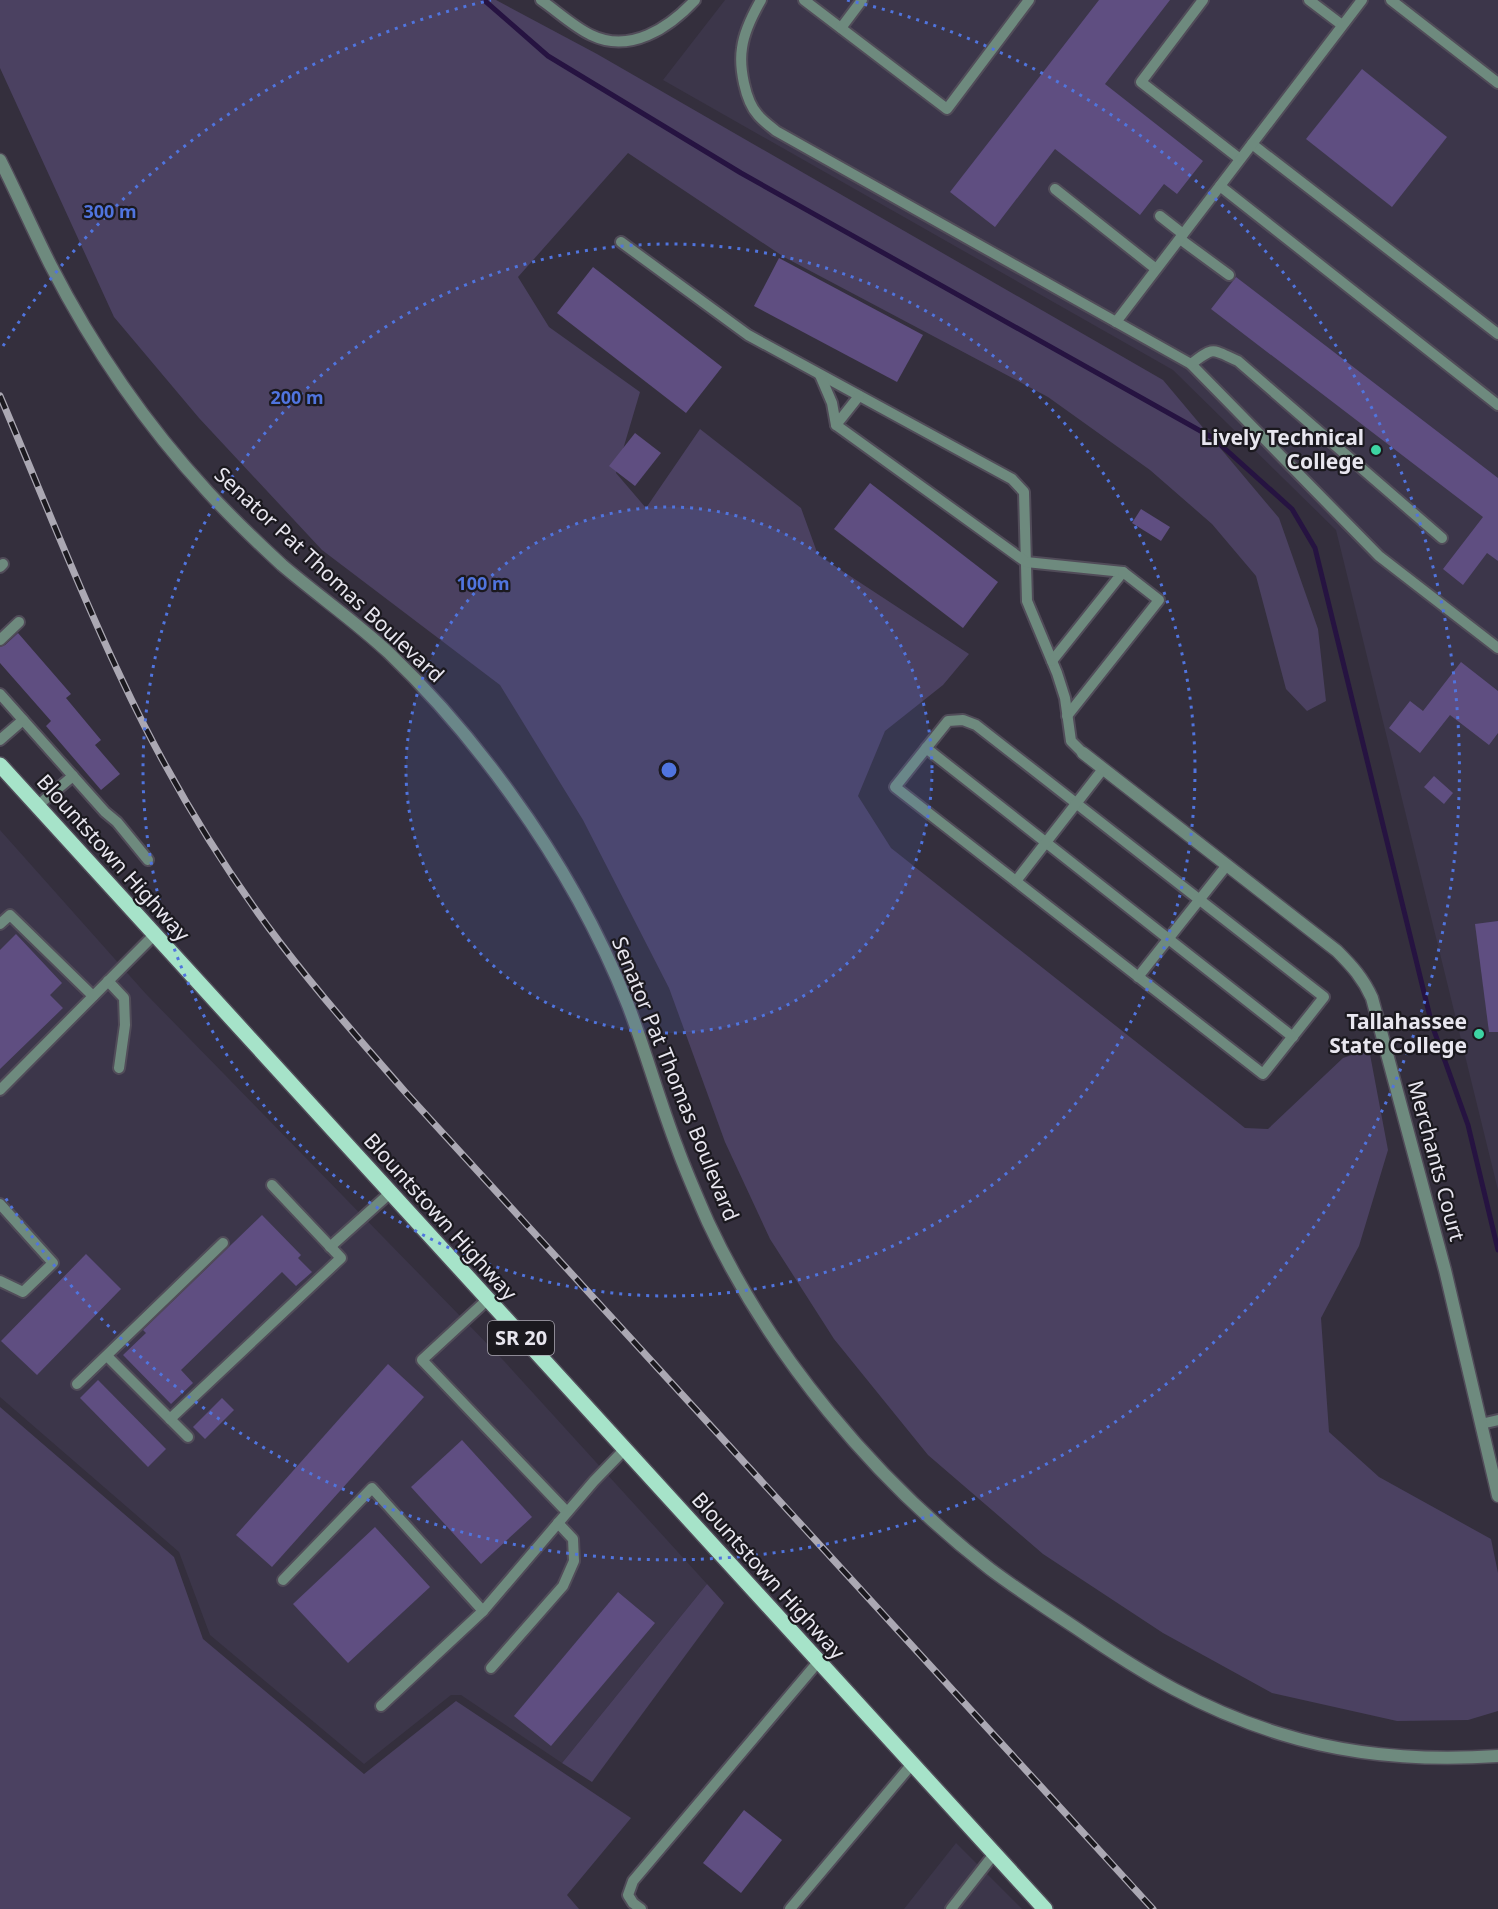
<svg xmlns="http://www.w3.org/2000/svg" width="1498" height="1909" font-family="'Noto Sans',sans-serif">
<style>
.built{fill:#3c364a}
.green{fill:#4b4161}
.lines{fill:none;stroke-linecap:round;stroke-linejoin:round}
.stream{stroke:#261341;stroke-width:5}
.building{fill:#5f4e81}
.lane-casing{stroke:#514c59;stroke-width:14}
.street-casing{stroke:#514c59;stroke-width:15}
.primary-casing{stroke:#514c59;stroke-width:18}
.lane{stroke:#6e8a7e;stroke-width:10}
.street{stroke:#6e8a7e;stroke-width:12}
.primary{stroke:#a6e3c9;stroke-width:15}
.rail-casing{stroke:#aba8b3;stroke-width:7}
.rail{stroke:#1b191f;stroke-width:4.5;stroke-dasharray:14;stroke-linecap:butt}
.ring{fill:none;stroke:#5074de;stroke-width:3;stroke-dasharray:3 6}
.poi-dot{fill:#3dd4a3;stroke:#1b191f;stroke-width:2}
.labels{text-anchor:middle;stroke-width:4.5;stroke-linejoin:round;paint-order:stroke}
.shield{fill:#1b191f;stroke:#aaa8b1;stroke-width:1.5}
.shield-label{font-size:20px;font-weight:bold;fill:#e8e6ef}
.poi-label{font-size:21px;font-weight:bold;fill:#e8e6ef;stroke:#1b191f;text-anchor:end}
.street-label{font-size:21px;fill:#e8e6ef;stroke:#1b191f}
.centre{fill:#5074de;stroke:#1b191f;stroke-width:3}
.ring-label{font-size:18px;text-anchor:middle;font-weight:bold;fill:#5074de;stroke:#1b191f;stroke-width:4.5;stroke-linejoin:round;paint-order:stroke}
</style>
<rect width="100%" height="100%" fill="#342f3d"/>
<g class="built">
<path d="M725,0H1498V1190L1336,530L1173,370L663,80Z"/>
<path d="M0,830L146,994L504,1361L707,1584L562,1763L461,1695H451L364,1764L210,1635L179,1552L0,1397Z"/>
<path d="M956,1843L1022,1909H904Z"/>
</g>
<g class="green">
<path d="M0,0H496L597,54L1163,380L1279,518L1318,629L1326,701L1307,711L1286,689L1256,576L1212,524L1150,470L1048,397L784,257L628,153L518,277L549,327L640,392L616,473L646,508L700,429L801,508L818,555L969,654L943,685L885,731L858,796L891,848L1245,1128L1268,1129L1343,1058L1369,1049L1388,1150L1359,1246L1321,1318L1329,1432L1379,1477L1491,1539L1498,1573V1711L1468,1720L1397,1721L1272,1693L1163,1633L1043,1554L928,1455L834,1339L770,1239L725,1142L669,988L583,820L500,685L322,550L199,418L114,317L0,68Z"/>
<path d="M0,1407L174,1557L203,1639L364,1774L456,1701L631,1818L567,1895L579,1909H0Z"/>
<path d="M707,1584L724,1603L592,1782L562,1763Z"/>
</g>
<g class="lines">
<path class="stream" d="M484,0L548,56L741,173L1213,438L1292,509L1315,548L1432,1025L1468,1125L1498,1250"/>
</g>
<g class="building">
<path d="M1099,0H1170L1105,84L1203,161L1177,194L1164,184L1140,215L1055,149L995,227L950,192Z"/>
<path d="M1362,69L1447,137L1392,207L1306,139Z"/>
<path d="M779,258L923,335L897,382L754,306Z"/>
<path d="M593,267L722,367L686,413L557,313Z"/>
<path d="M1236,277L1498,478V561L1487,553L1463,585L1443,569L1483,517L1211,309Z"/>
<path d="M635,433L661,453L635,486L609,466Z"/>
<path d="M870,483L998,582L963,628L834,529Z"/>
<path d="M1141,509L1170,527L1161,541L1132,523Z"/>
<path d="M18,633L71,694L66,698L101,740L95,745L120,774L101,790L46,726L51,721L0,663V647L5,645Z"/>
<path d="M1461,662L1498,691V733L1489,745L1450,715L1420,753L1389,728L1410,701L1423,711Z"/>
<path d="M1434,776L1453,793L1444,804L1424,787Z"/>
<path d="M1498,921V1032H1489L1475,924Z"/>
<path d="M16,934L62,983L50,995L63,1008L0,1069V950Z"/>
<path d="M262,1215L301,1255L298,1258L312,1272L296,1286L282,1272L181,1370L193,1383L171,1404L123,1355L146,1333L143,1330Z"/>
<path d="M86,1254L121,1289L37,1375L1,1341Z"/>
<path d="M388,1364L424,1397L272,1567L236,1535Z"/>
<path d="M98,1380L166,1449L148,1467L80,1398Z"/>
<path d="M222,1398L234,1410L205,1439L193,1427Z"/>
<path d="M462,1440L532,1517L481,1564L411,1487Z"/>
<path d="M375,1527L430,1587L348,1663L293,1604Z"/>
<path d="M618,1592L655,1623L551,1746L514,1716Z"/>
<path d="M744,1810L782,1840L741,1893L703,1863Z"/>
</g>
<g class="lines">
<defs>
<g id="lane">
<path d="M541,0C557,11 574,27 591,35C630,54 669,28 695,0"/>
<path d="M761,0C753,14 744,32 742,48C739,67 745,101 758,115C763,121 770,126 776,131L1191,364L1379,556L1498,648"/>
<path d="M804,0L947,109L1029,0"/>
<path d="M1203,0L1141,82L1240,159"/>
<path d="M1309,0L1342,25"/>
<path d="M1391,0L1498,83"/>
<path d="M841,28L862,0"/>
<path d="M1252,144L1498,334"/>
<path d="M1220,186L1498,405"/>
<path d="M1055,189L1156,269"/>
<path d="M1160,216L1183,234"/>
<path d="M1180,239L1229,275"/>
<path d="M621,242L748,335L1012,479L1024,492L1027,601L1057,673L1065,698L1071,741L1083,753"/>
<path d="M1116,322L1362,0"/>
<path d="M1191,364C1215,346 1211,349 1238,361L1442,538"/>
<path d="M820,375L832,403L836,425L1026,562L1123,572L1052,661"/>
<path d="M836,425L859,396"/>
<path d="M0,567L3,564"/>
<path d="M0,640L19,622"/>
<path d="M0,694L105,812L117,822L148,860"/>
<path d="M1067,716L1159,600L1123,572"/>
<path d="M963,720L976,725L1324,997L1263,1074L895,787L948,721Z"/>
<path d="M0,740L23,720"/>
<path d="M926,748L1293,1037"/>
<path d="M37,806L73,776"/>
<path d="M1016,881L1103,769"/>
<path d="M0,924L10,915L93,996"/>
<path d="M1138,977L1227,865"/>
<path d="M108,981L124,998L125,1025L119,1068"/>
<path d="M0,1090L154,935"/>
<path d="M0,1204L53,1263L23,1292L0,1281"/>
<path d="M330,1247L390,1193"/>
<path d="M487,1300L422,1360L567,1512"/>
<path d="M107,1356L188,1437"/>
<path d="M77,1384L223,1243"/>
<path d="M170,1419L341,1258L272,1185"/>
<path d="M1481,1424L1498,1420"/>
<path d="M283,1580L372,1488L483,1611"/>
<path d="M491,1668L563,1586L574,1561L573,1539L558,1523"/>
<path d="M381,1706L483,1611L594,1481L624,1450"/>
<path d="M641,1909L633,1903L628,1895L633,1881L818,1662"/>
<path d="M790,1909L912,1764"/>
<path d="M951,1909L994,1854"/>
</g>
<g id="street">
<path d="M0,160C17,194 33,230 50,264C92,346 145,424 208,492C231,517 257,542 282,565C317,595 356,622 389,653C434,696 474,743 510,793C558,859 598,929 628,1005C646,1052 659,1100 677,1147C686,1172 697,1197 708,1222C770,1355 874,1479 990,1569C1018,1590 1047,1609 1076,1628C1143,1674 1203,1710 1281,1734C1351,1756 1425,1761 1498,1756"/>
<path d="M1083,753L1337,951C1352,966 1363,978 1372,998L1445,1270L1498,1496"/>
</g>
<path id="primary" d="M0,765L1045,1909"/>
</defs>
<use href="#lane" class="lane-casing"/>
<use href="#street" class="street-casing"/>
<use href="#primary" class="primary-casing"/>
<use href="#lane" class="lane"/>
<use href="#street" class="street"/>
<use href="#primary" class="primary"/>
<defs>
<path id="rail" d="M0,396C47,506 90,618 144,725C183,801 229,876 281,944C321,996 364,1045 407,1094L1153,1909"/>
</defs>
<use href="#rail" class="rail-casing"/>
<use href="#rail" class="rail"/>
</g>
<circle cx="669" cy="770" r="263" fill="#5074de" fill-opacity=".12"/>
<g class="ring">
<circle cx="669" cy="770" r="263"/>
<circle cx="669" cy="770" r="526"/>
<path d="M3 346A790 790 0 0 1 491 0M847 0A790 790 0 1 1 3 1194"/>
</g>
<g class="poi-dot">
<circle cx="1376" cy="450" r="6"/>
<circle cx="1479" cy="1034" r="6"/>
</g>
<g class="labels">
<rect class="shield" x="488" y="1321" width="66" height="34" rx="4.5"/>
<g class="shield-label">
<text x="521" y="1345">SR 20</text>
</g>
<g class="poi-label">
<text x="1364" y="445">Lively Technical<tspan x="1364" dy="24">College</tspan></text>
<text x="1467" y="1029">Tallahassee<tspan x="1467" dy="24">State College</tspan></text>
</g>
<g class="street-label">
<text transform="translate(329 575) rotate(43)" y="7">Senator Pat Thomas Boulevard</text>
<text transform="translate(113 858) rotate(48)" y="7">Blountstown Highway</text>
<text transform="translate(675 1079) rotate(68)" y="7">Senator Pat Thomas Boulevard</text>
<text transform="translate(1436 1161) rotate(75)" y="7">Merchants Court</text>
<text transform="translate(440 1217) rotate(48)" y="7">Blountstown Highway</text>
<text transform="translate(768 1576) rotate(48)" y="7">Blountstown Highway</text>
</g>
</g>
<circle cx="669" cy="770" r="9" class="centre"/>
<g class="ring-label">
<text x="110" y="218">300 m</text>
<text x="297" y="404">200 m</text>
<text x="483" y="590">100 m</text>
</g>
</svg>
